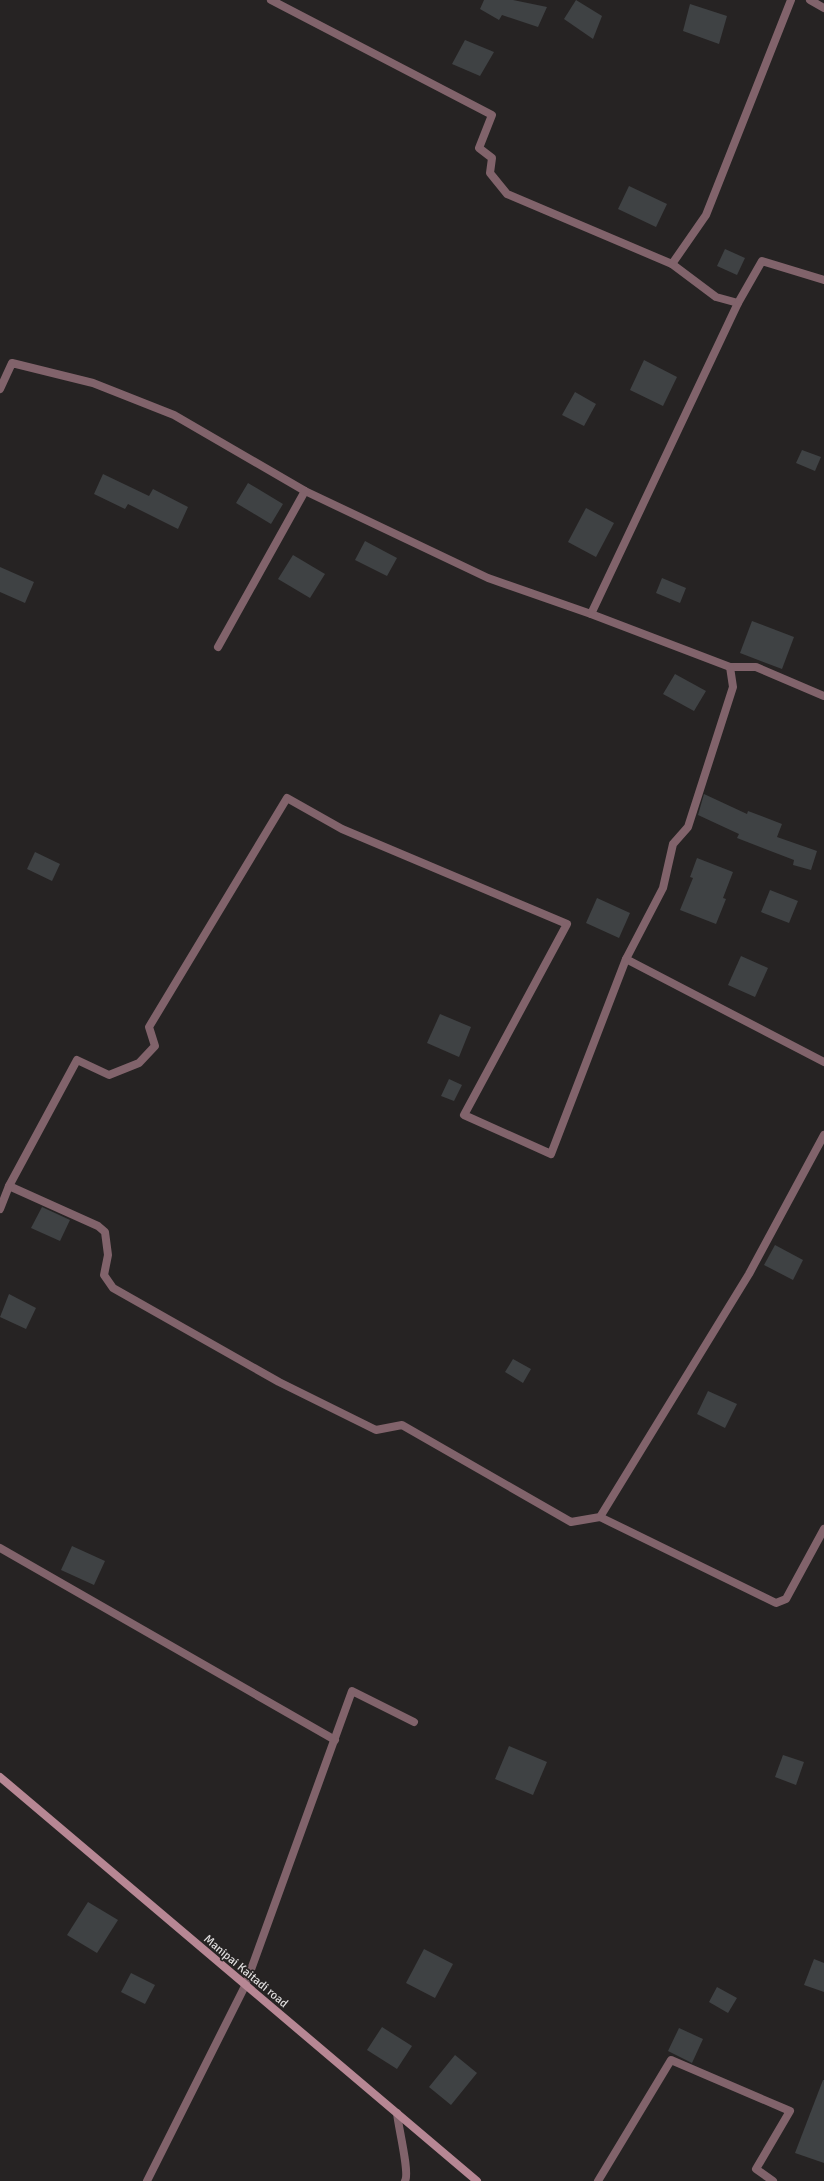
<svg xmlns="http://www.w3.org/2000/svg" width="824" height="2181" font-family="Signika,sans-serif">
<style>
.building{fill:#3f4244}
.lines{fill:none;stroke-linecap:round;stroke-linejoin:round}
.minor{stroke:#81636b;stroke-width:8}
.secondary{stroke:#b78794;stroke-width:8}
.labels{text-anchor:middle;stroke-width:3.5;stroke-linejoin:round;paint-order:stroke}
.street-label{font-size:12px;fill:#dedcdc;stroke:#262323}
</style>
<rect width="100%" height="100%" fill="#262323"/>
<g class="building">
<path d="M484,0H513L547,7L538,27L502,15L499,20L480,9Z"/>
<path d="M576,0L602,16L593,39L564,19Z"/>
<path d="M690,4L727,16L719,44L683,31Z"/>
<path d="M465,40L494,52L480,76L452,64Z"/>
<path d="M629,186L667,204L656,227L618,209Z"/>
<path d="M725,249L745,258L737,275L717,266Z"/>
<path d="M644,360L677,377L663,406L630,390Z"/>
<path d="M575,392L596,404L584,426L562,415Z"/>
<path d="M802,450L821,457L815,471L796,463Z"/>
<path d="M103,474L149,496L153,489L188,507L178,529L128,504L125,509L94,494Z"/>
<path d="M248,483L283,504L271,524L236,503Z"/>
<path d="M586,508L614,523L596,557L568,542Z"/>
<path d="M365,541L397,558L387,576L355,560Z"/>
<path d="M293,555L325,574L310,598L278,579Z"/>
<path d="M0,567L34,582L25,603L0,592Z"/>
<path d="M662,578L686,588L680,603L656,593Z"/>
<path d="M752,621L794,637L782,669L740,653Z"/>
<path d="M675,674L706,691L694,711L663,694Z"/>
<path d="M704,794L747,814L748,811L782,824L777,837L817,851L811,870L793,865L794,860L737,838L739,834L698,815Z"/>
<path d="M35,852L60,864L52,881L27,869Z"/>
<path d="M697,858L733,872L723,898L726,899L716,924L680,910L693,878L690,877Z"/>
<path d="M770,890L798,901L789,923L761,912Z"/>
<path d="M597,898L630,913L619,938L586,923Z"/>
<path d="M741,956L768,968L755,997L728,985Z"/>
<path d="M440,1014L471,1027L459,1057L427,1043Z"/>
<path d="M449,1079L462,1085L454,1101L441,1096Z"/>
<path d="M42,1207L70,1220L60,1241L31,1228Z"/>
<path d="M775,1245L803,1260L793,1280L764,1265Z"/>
<path d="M9,1294L36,1308L26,1329L0,1317Z"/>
<path d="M513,1359L531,1369L523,1383L505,1372Z"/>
<path d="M708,1391L737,1404L725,1428L697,1414Z"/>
<path d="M72,1546L105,1561L94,1585L61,1570Z"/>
<path d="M509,1746L547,1762L533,1795L495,1779Z"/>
<path d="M783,1755L804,1762L796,1785L775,1777Z"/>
<path d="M88,1902L118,1920L97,1953L67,1935Z"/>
<path d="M424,1949L453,1964L435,1998L406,1983Z"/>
<path d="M814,1959L824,1963V1992L804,1985Z"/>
<path d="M131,1973L155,1985L145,2004L121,1992Z"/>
<path d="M717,1987L737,1998L728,2013L709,2002Z"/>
<path d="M382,2027L412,2046L397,2069L367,2050Z"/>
<path d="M679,2028L703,2039L692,2063L668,2051Z"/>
<path d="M455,2055L477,2073L451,2105L429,2087Z"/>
<path d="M823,2080H824V2163L795,2153Z"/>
</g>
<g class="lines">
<g class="minor">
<path d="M271,0L492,115L479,148L492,158L490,173L507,194L672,264L706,215L791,0"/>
<path d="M810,0L824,8"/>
<path d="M672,264L716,297L738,303"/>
<path d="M0,389L12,363L93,383L174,415L305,491L488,578L591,614L738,303L762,261L824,280"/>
<path d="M591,614L730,667H756L824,696"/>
<path d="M218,647L305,491"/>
<path d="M626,959L824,1062"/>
<path d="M9,1186L98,1226L105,1232L108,1255L104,1275L113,1288L279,1382L376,1430L402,1425L571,1522L600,1517L749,1274L824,1135"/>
<path d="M0,1209L9,1186L77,1060L109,1075L139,1063L155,1046L149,1027L287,798L342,829L567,924L464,1115L551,1154L626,959L663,888L673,844L688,827L733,687L730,667"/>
<path d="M600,1517L776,1603L786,1599L824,1529"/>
<path d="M0,1548L335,1740"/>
<path d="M397,2113C398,2126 410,2173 405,2181"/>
<path d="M147,2181L245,1986L352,1691L414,1722"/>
<path d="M598,2181L671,2060L790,2111L756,2169L773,2181"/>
</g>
<path class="secondary" d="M0,1777L477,2181"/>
</g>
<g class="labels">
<g class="street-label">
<text transform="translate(246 1971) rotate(40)" y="4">Manipai Kaitadi road</text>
</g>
</g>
</svg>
